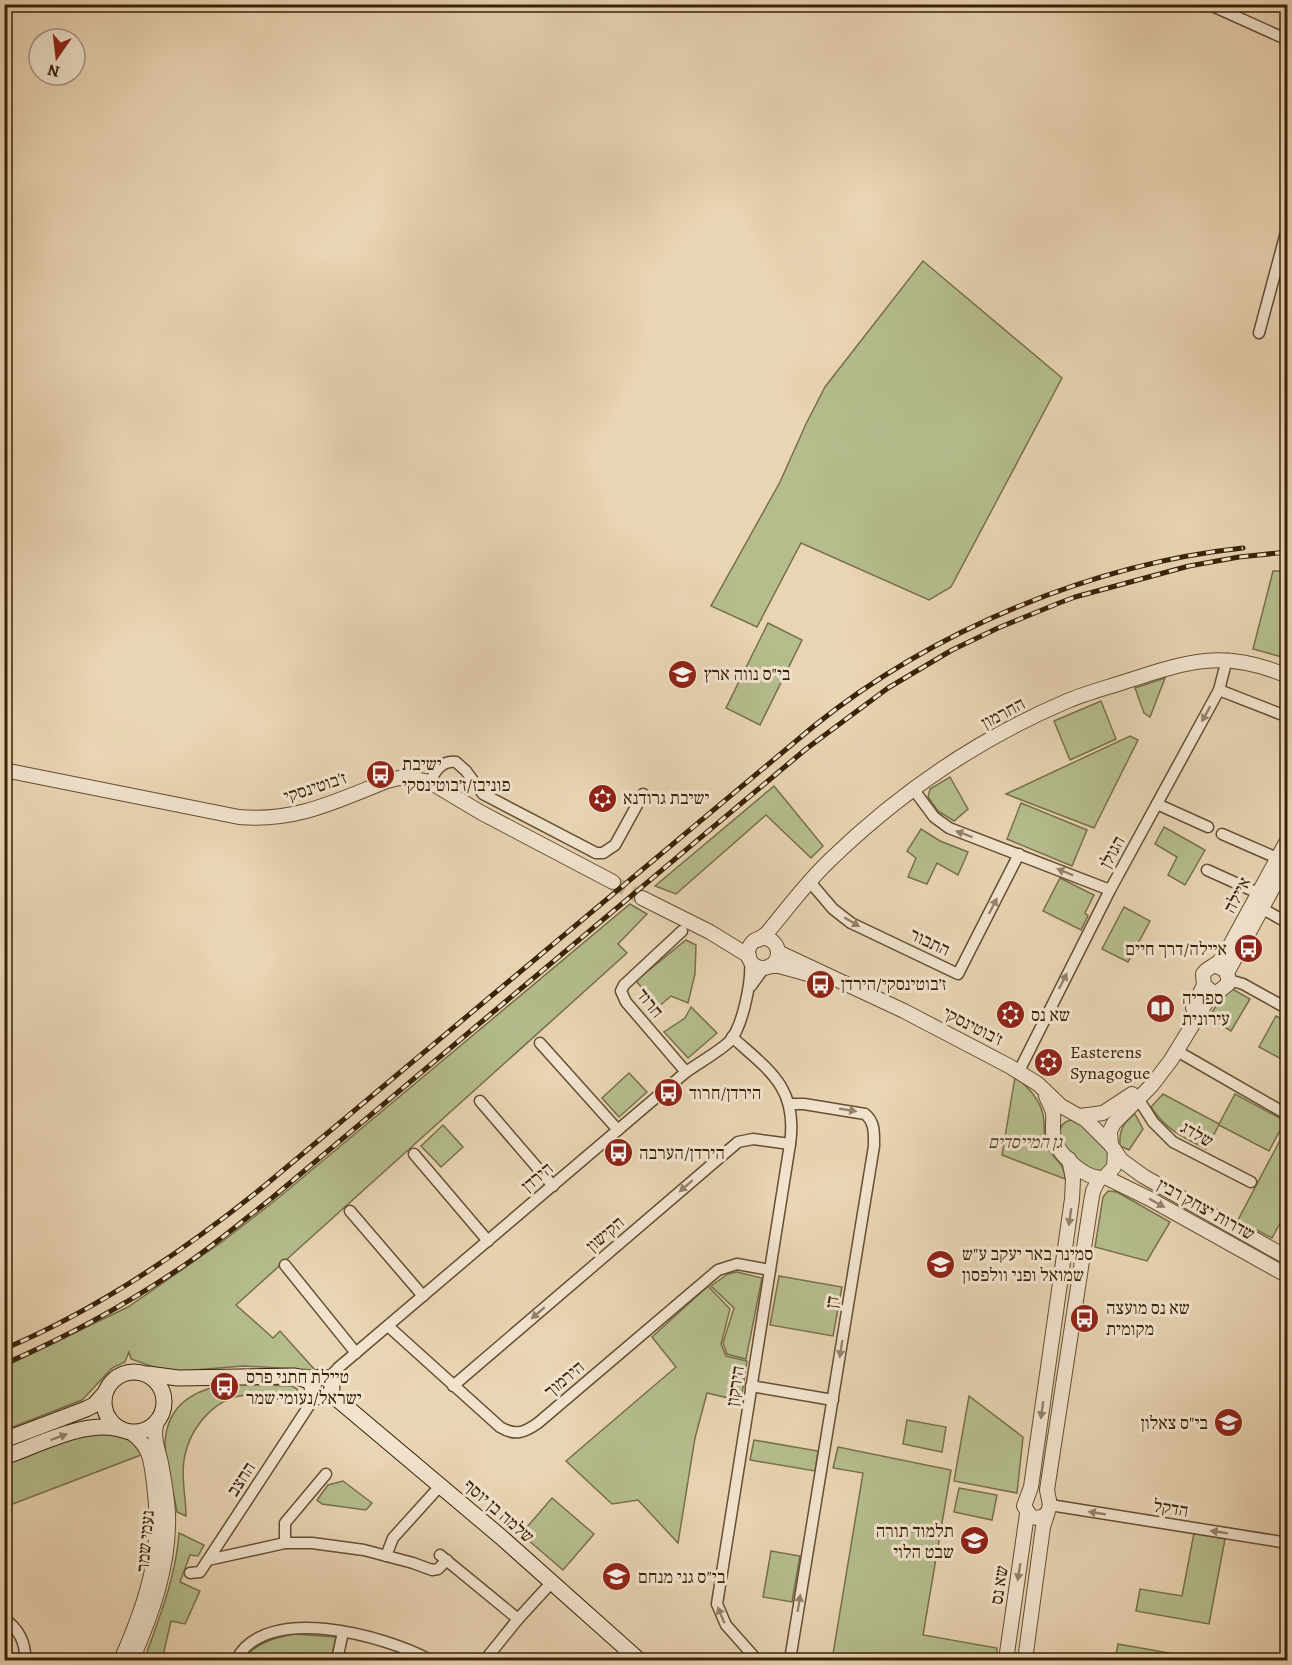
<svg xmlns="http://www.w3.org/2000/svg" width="1292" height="1665" font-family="Alegreya,'Frank Ruhl Libre',serif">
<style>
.green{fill:#b5bd8d;stroke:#77704a;stroke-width:1.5}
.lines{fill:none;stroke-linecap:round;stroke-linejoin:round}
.tertiary-tunnel{stroke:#c6b090;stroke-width:14;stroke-dasharray:14 7;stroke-linecap:butt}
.minor-casing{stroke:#654e31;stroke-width:13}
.tertiary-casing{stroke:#654e31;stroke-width:16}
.secondary-casing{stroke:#392206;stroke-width:17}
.minor{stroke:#f1e3ce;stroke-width:10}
.tertiary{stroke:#f1e3ce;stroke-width:14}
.secondary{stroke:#f1e3ce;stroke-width:15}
.rail-casing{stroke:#392206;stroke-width:5}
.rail{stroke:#f1e3ce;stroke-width:3;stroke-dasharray:9;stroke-linecap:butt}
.oneway{fill:#95826a}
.labels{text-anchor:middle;stroke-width:6;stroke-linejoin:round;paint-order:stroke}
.poi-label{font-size:18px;fill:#392206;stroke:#f1e3ce;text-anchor:start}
.street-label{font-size:18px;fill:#392206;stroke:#f1e3ce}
.park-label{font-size:18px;font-style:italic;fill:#584928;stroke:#f1e3ce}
</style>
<rect width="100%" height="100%" fill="#e9d4b3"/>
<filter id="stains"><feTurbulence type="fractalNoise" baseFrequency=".00333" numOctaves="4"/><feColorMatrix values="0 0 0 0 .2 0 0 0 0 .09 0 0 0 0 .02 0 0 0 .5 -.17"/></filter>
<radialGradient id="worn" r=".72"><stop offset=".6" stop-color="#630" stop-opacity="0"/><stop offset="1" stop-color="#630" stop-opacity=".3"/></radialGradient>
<g class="green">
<path d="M923,261L1062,378L951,587L929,600L801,543L757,627L711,606L780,482L806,424L825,387Z"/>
<path d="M1273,571H1287V644L1282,657L1253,649Z"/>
<path d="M768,623L802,640L760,725L726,708Z"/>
<path d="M1165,678L1150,717L1144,713L1135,688Z"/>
<path d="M1101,701L1116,739L1070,760L1054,721Z"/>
<path d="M1130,736L1138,740L1094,828L1006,794Z"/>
<path d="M950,777L968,809L954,821L938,811L928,797L930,789Z"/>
<path d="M774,786L823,846L811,858L766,815L676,894L655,886Z"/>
<path d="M1021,803L1087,830L1072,866L1007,839Z"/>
<path d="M1164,827L1205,850L1185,885L1168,875L1177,857L1155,844Z"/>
<path d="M921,829L940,841L968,852L958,875L937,863L927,884L908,877L916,858L907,851Z"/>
<path d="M1060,878L1094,895L1085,913L1088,916L1081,930L1043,911Z"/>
<path d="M630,904L647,914L618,944L627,953L236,1305L273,1338L280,1331L315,1370L244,1366L168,1372L131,1359L129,1352L125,1362L112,1368L82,1400L5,1430L4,1367L128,1307L222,1242L277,1199Z"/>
<path d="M1124,907L1150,921L1128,962L1102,949Z"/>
<path d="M686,940L696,945L695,974L688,1003L671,996L658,1007L637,982L638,979Z"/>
<path d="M1227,986L1250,999L1231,1031L1209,1018Z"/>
<path d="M691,1007L717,1033L688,1058L664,1032L685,1018Z"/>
<path d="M1276,1016L1287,1022V1062L1259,1047Z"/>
<path d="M629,1073L647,1092L619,1117L602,1098Z"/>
<path d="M1015,1077C1030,1088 1044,1104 1044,1124C1045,1132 1043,1139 1047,1147C1054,1161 1065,1162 1065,1179L1002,1155Z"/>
<path d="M1163,1094L1219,1124L1235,1094L1285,1121L1269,1151L1219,1125L1206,1149C1182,1136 1167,1131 1151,1107Z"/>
<path d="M1135,1114L1143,1129L1129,1150L1120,1146C1119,1130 1123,1123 1135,1114Z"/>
<path d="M1076,1119L1108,1149V1170L1088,1171C1078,1161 1053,1144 1060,1129C1063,1122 1068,1120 1076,1119Z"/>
<path d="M443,1125L463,1147L441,1167L421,1146Z"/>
<path d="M1287,1127V1210L1272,1238L1238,1220Z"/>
<path d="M1108,1191L1117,1192L1170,1222L1147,1261L1095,1247L1103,1197Z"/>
<path d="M737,1272L762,1278L746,1359L727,1354L723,1343L734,1308L711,1286L728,1274Z"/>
<path d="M779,1276L842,1287L833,1336L770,1325Z"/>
<path d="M708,1286L730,1309L721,1344L726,1356L747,1361L741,1401L707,1393L695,1438L678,1543L638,1500L612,1504L566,1461L676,1367L652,1337Z"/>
<path d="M232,1384L292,1386L297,1389L299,1396L292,1404C278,1399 262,1393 247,1395C214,1397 189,1429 184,1460C181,1478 186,1498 186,1516L177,1512C174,1493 165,1462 165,1443C167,1403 197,1388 232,1384Z"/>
<path d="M969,1396L1023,1437L1017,1493L954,1481Z"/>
<path d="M907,1420L946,1427L942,1452L903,1444Z"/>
<path d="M107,1432C124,1436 133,1440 141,1455L5,1507V1464L70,1439Z"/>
<path d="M754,1440L818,1451L815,1471L750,1460Z"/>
<path d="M838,1447L951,1470L923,1635L997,1648L996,1660H832L863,1473L833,1468Z"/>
<path d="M343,1481L372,1503L366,1510L322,1504L317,1500L328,1485Z"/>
<path d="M959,1488L997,1495L992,1520L954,1512Z"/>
<path d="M552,1498L594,1534L563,1570L521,1534Z"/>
<path d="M179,1533L204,1545L198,1556L190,1555L180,1582L200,1591L185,1624L171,1621L162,1660H144C159,1619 176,1577 179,1533Z"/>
<path d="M1194,1533L1225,1539L1209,1624L1136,1611L1140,1589L1182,1596Z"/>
<path d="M771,1551L800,1556L792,1602L763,1597Z"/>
<path d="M293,1634L336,1637L331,1660H242C254,1644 274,1638 293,1634Z"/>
<path d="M1118,1644L1208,1660H1115Z"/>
</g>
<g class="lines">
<path class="tertiary-tunnel" d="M613,882L642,898"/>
<defs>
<g id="minor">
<path d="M1208,4L1288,40"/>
<path d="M1259,333L1288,225"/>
<path d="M1219,690L1288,717"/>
<path d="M430,782C435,771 442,760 456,762L466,771L483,794L596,853H603L615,845L643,794"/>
<path d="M914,790L934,817L949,828L1110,890"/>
<path d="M1157,804L1208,827"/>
<path d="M1222,834L1277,858"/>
<path d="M1207,870L1258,893"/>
<path d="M810,882L833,909L851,923L958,974L1019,854"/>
<path d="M1261,908L1288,923"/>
<path d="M682,931L624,985L621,991L626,1002L686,1072"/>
<path d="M1229,980L1243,984L1288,1009"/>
<path d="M751,986L764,968"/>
<path d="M732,1037C770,1071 798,1088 790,1144L717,1604L726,1625L757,1660"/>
<path d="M540,1043L618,1130"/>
<path d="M1177,1051L1283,1112"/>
<path d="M1019,1071L1110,890L1213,701L1219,690L1227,659"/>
<path d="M1139,1100L1153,1122L1173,1142L1251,1182"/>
<path d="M480,1101L553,1186"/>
<path d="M414,1154L488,1241"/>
<path d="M350,1211L423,1296"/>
<path d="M285,1265L356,1353"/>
<path d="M388,1326L500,1427C515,1436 524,1433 538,1423L718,1270L737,1264L770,1270"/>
<path d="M328,1379L338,1368L686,1072C700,1062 717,1053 729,1042C743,1027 752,980 750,960"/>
<path d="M453,1386L738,1142L753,1139L790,1144"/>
<path d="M751,1386L833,1400"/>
<path d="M1050,1505L1288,1543"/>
<path d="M285,1543V1523L326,1474"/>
<path d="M440,1555L518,1619"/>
<path d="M386,1556L393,1538L440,1486"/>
<path d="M208,1560L285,1543H312L364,1550L413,1563L432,1570L438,1569L447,1560"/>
<path d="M190,1573L200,1572L316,1395"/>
<path d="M4,1619C19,1628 26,1644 25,1660"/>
<path d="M236,1660C266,1602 386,1636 430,1660"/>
<path d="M337,1660L343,1632"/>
<path d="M485,1660L518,1619L551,1583"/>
<path d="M790,1660L874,1146C874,1133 875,1122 865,1114L804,1104H790"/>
</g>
<g id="tertiary">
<path d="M4,770L239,817C296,822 336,801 387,781L399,778L415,779L430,782L480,812L613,882"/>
<path d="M642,898L710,932L749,956"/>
<circle cx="763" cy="953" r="15"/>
<path d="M758,940L767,933C787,909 806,883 829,861C897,795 978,739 1065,702C1083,694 1102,689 1121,683C1186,662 1221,648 1288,676"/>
<path d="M778,952L904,1011L1009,1066L1038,1084L1061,1106L1086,1120L1111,1145L1121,1160L1143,1176L1288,1258"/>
<path d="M770,966H779L808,974"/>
<path d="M1227,973L1288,860"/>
<path d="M1211,991L1204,985L1203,974C1207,968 1210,968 1215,965C1221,961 1225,954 1228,949L1288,839"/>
<path d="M1193,1008L1204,985"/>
<path d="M1046,1096C1048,1101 1052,1108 1053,1113C1054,1123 1051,1133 1055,1141C1060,1156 1088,1182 1105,1177L1114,1167L1115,1151"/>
<path d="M1080,1116L1103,1113L1132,1094"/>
<path d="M1111,1145L1110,1131L1114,1123L1152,1085L1171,1060L1207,1001L1228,984V977L1225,970L1214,965"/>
<path d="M1105,1177L1150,1199L1288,1276"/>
<path d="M1046,1515L1038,1518L1031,1517L1024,1506L1031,1487L1072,1199L1073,1179L1069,1159"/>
<path d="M121,1660C148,1599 163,1552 154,1484C151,1461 151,1446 130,1432"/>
<path d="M132,1660C152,1614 170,1565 168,1513C167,1497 164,1479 161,1463C158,1449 152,1436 157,1422"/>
<path d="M1006,1660L1027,1514"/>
<path d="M1025,1660L1043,1527L1050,1505L1047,1490L1091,1202L1093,1191L1099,1179"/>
</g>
<g id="secondary">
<circle cx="134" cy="1402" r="30"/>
<path d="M148,1374L178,1378L295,1376L314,1383"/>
<circle cx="322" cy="1387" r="10"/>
<path d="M330,1393L501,1537L639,1660"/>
<path d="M4,1440L86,1409L94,1405L105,1393"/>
<path d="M4,1457C39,1445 84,1420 120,1429"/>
</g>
</defs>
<use href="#minor" class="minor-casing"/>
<use href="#tertiary" class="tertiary-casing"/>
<use href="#secondary" class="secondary-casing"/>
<use href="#minor" class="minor"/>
<use href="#tertiary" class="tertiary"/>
<use href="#secondary" class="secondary"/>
<defs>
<g id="rail">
<path d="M4,1349C99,1309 184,1251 263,1187L814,726C932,631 1092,564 1243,548"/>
<path d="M4,1364C69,1336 131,1302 189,1262C218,1242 245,1219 272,1198L806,749L888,688L952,650L998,628L1059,603L1075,597L1189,566L1239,557L1288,552"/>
</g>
</defs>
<use href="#rail" class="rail-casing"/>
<use href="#rail" class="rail"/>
</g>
<defs><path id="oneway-solid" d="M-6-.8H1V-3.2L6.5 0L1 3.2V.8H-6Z" transform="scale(1.5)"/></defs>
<g class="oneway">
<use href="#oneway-solid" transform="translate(1206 714) rotate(119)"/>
<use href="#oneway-solid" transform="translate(964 834) rotate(-160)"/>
<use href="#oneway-solid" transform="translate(1065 872) rotate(-158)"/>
<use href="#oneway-solid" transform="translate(993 906) rotate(-63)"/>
<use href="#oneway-solid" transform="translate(852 922) rotate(31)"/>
<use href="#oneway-solid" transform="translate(1063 981) rotate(-63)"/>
<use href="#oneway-solid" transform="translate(848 1110) rotate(9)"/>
<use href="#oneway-solid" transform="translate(686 1186) rotate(139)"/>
<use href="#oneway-solid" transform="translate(1157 1203) rotate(29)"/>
<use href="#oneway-solid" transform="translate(1070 1217) rotate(98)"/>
<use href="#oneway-solid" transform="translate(538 1313) rotate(139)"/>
<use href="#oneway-solid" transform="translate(841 1349) rotate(99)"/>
<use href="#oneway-solid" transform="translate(1042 1410) rotate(98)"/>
<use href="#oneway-solid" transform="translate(59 1437) rotate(-20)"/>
<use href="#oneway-solid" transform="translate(1097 1513) rotate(-171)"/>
<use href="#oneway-solid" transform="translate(1219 1532) rotate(-171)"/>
<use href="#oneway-solid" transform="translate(1019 1572) rotate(99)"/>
<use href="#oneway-solid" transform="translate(799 1603) rotate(-81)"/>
<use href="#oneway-solid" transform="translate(721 1615) rotate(-113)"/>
</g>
<defs>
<symbol id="school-disc" viewBox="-11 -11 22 22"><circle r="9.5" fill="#8f2418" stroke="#f1e3ce"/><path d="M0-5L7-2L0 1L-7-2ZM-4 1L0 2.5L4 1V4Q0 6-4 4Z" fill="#fff"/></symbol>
<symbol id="bus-disc" viewBox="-11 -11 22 22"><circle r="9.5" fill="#8f2418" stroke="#f1e3ce"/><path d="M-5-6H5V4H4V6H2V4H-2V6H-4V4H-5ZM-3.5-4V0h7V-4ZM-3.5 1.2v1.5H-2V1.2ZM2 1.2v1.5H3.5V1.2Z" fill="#fff"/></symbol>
<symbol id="synagogue-disc" viewBox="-11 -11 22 22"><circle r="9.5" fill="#8f2418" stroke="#f1e3ce"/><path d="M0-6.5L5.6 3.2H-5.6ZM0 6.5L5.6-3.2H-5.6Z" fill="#fff"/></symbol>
<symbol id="library-disc" viewBox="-11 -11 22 22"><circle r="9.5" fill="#8f2418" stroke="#f1e3ce"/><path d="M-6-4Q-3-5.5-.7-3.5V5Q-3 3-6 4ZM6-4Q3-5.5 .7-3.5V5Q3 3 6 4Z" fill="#fff"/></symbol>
</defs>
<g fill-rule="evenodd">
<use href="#school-disc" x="666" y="658" width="33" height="33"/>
<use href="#bus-disc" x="364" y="758" width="33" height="33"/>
<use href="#synagogue-disc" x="586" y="782" width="33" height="33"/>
<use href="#bus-disc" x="1232" y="932" width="33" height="33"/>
<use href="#bus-disc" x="804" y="968" width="33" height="33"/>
<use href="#library-disc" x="1144" y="992" width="33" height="33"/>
<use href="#synagogue-disc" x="994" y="998" width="33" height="33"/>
<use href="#synagogue-disc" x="1032" y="1046" width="33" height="33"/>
<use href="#bus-disc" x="652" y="1076" width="33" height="33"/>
<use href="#bus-disc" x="602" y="1136" width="33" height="33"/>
<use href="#school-disc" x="924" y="1248" width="33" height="33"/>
<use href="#bus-disc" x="1068" y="1302" width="33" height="33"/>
<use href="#bus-disc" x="208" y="1370" width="33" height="33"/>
<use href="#school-disc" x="1212" y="1406" width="33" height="33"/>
<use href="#school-disc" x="958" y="1524" width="33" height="33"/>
<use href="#school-disc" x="600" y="1560" width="33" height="33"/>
</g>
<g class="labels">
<g class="poi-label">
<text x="704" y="680">בי"ס נווה ארץ</text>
<text x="402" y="770">ישיבת<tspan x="402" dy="21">פוניבז/ז׳בוטינסקי</tspan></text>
<text x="623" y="804">ישיבת גרודנא</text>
<text x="1227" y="955" text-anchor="end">איילה/דרך חיים</text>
<text x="841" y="990">ז׳בוטינסקי/הירדן</text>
<text x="1182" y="1004">ספריה<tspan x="1182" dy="21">עירונית</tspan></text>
<text x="1031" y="1021">שא נס</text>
<text x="1070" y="1058">Easterens<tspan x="1070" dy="21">Synagogue</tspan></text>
<text x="689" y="1099">הירדן/חרוד</text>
<text x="639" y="1159">הירדן/הערבה</text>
<text x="962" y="1260">סמינר באר יעקב ע"ש<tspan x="962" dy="21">שמואל ופני וולפסון</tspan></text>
<text x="1106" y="1314">שא נס מועצה<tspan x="1106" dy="21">מקומית</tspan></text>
<text x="246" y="1383">טיילת חתני פרס<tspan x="246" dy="21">ישראל/נעומי שמר</tspan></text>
<text x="1208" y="1429" text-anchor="end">בי"ס צאלון</text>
<text x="954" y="1537" text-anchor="end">תלמוד תורה<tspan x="954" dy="21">שבט הלוי</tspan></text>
<text x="638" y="1583">בי"ס גני מנחם</text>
</g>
<g class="street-label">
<text transform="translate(1003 713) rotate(-28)" y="6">החרמון</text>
<text transform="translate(315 787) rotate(-18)" y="6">ז'בוטינסקי</text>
<text transform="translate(1112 852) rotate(-61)" y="6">הגולן</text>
<text transform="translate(1237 895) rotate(-62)" y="6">איילה</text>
<text transform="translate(930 942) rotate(25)" y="6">התבור</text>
<text transform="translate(650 1003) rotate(51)" y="6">חרוד</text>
<text transform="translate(973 1026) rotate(27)" y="6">ז'בוטינסקי</text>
<text transform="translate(1197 1134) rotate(30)" y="6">שלדג</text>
<text transform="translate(537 1177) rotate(-40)" y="6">הירדן</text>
<text transform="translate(1206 1209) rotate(29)" y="6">שדרות יצחק רבין</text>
<text transform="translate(605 1234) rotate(-41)" y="6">הקישון</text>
<text transform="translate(832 1302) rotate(-81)" y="6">דן</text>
<text transform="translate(564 1379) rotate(-40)" y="6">הירמוך</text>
<text transform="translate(735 1386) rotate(-81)" y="6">הירקון</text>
<text transform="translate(241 1479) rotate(-57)" y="6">החצב</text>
<text transform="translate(1171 1508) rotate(9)" y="6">הדקל</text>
<text transform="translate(499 1511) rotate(41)" y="6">שלמה בן יוסף</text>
<text transform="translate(145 1541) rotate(-85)" y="6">נעמי שמר</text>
<text transform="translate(999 1585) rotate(-81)" y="6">שא נס</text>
</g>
<g class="park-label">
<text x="1025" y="1148">גן המייסדים</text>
</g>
</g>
<rect width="1292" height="1665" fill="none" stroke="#e9d4b3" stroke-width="24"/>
<rect x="6" y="6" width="1280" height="1653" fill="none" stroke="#392206" stroke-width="3"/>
<rect x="12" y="12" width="1268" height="1641" fill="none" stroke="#392206" stroke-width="1.5"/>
<g transform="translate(57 57) rotate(194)"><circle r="28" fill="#f1e3ce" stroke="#a7967e" stroke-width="1.5"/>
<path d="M0-4.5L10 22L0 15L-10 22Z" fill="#8f2418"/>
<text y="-9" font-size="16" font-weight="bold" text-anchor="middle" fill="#392206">N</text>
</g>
<rect width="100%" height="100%" filter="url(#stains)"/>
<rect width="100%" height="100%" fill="url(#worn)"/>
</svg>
